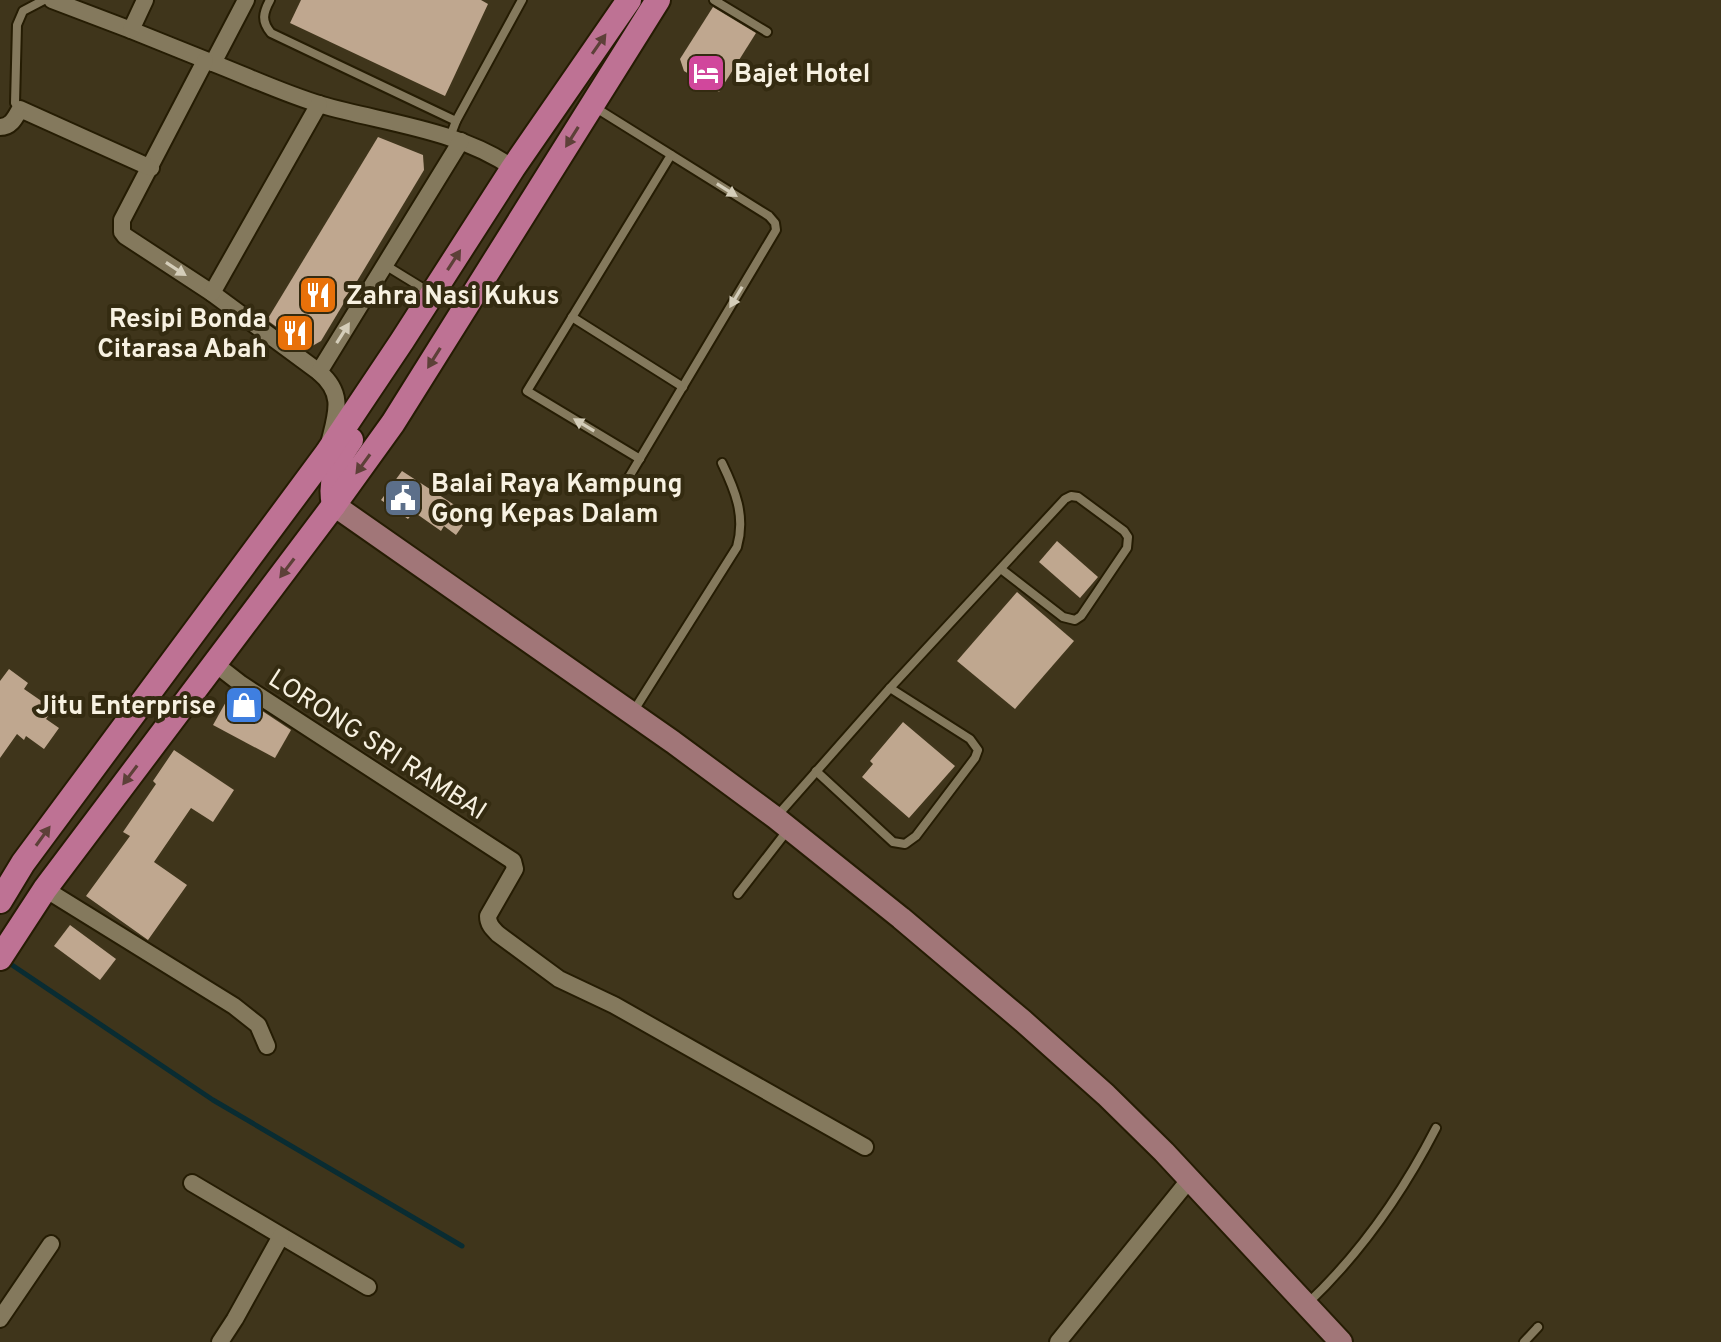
<svg xmlns="http://www.w3.org/2000/svg" width="1721" height="1342" font-family="Overpass,sans-serif">
<style>
.lines{fill:none;stroke-linecap:round;stroke-linejoin:round}
.stream{stroke:#092c32;stroke-width:5}
.building{fill:#bfa78f}
.service-casing{stroke:#251c03;stroke-width:12}
.minor-casing{stroke:#251c03;stroke-width:20}
.secondary-casing{stroke:#251c03;stroke-width:26}
.primary-casing{stroke:#251c03;stroke-width:28}
.service{stroke:#84795d;stroke-width:8}
.minor{stroke:#84795d;stroke-width:16}
.secondary{stroke:#a17678;stroke-width:22}
.primary{stroke:#be7294;stroke-width:24}
.oneway{fill:#5d4038}
.oneway2{fill:#d4cdb9}
.labels{text-anchor:middle;stroke-width:8;stroke-linejoin:round;paint-order:stroke}
.poi-label{font-size:26px;font-weight:bold;fill:#f7f1e1;stroke:#342b11;text-anchor:start}
.street-label{font-size:26px;fill:#f7f1e1;stroke:#342b11}
</style>
<rect width="100%" height="100%" fill="#3f351b"/>
<g class="lines">
<path class="stream" d="M12,965L213,1100L462,1246"/>
</g>
<g class="building">
<path d="M301,0H481L488,4L445,96L290,23Z"/>
<path d="M713,7L756,33L719,92L684,71L680,59Z"/>
<path d="M378,137L423,155L424,170L321,341L307,349L267,320Z"/>
<path d="M402,471L470,515L456,535L444,526L441,531L414,512L408,519L381,500Z"/>
<path d="M1057,541L1098,577L1080,598L1039,562Z"/>
<path d="M1017,592L1074,641L1015,709L957,661Z"/>
<path d="M9,669L28,683L24,689L53,709L46,719L59,728L44,749L26,736L24,740L17,734L0,758V681Z"/>
<path d="M232,691L291,730L275,758L213,725Z"/>
<path d="M903,722L955,766L909,818L862,777L873,764L870,761Z"/>
<path d="M174,750L234,790L213,822L191,808L154,862L187,885L148,940L86,896L130,836L123,832L156,784L153,781Z"/>
<path d="M70,925L116,959L100,980L54,946Z"/>
</g>
<g class="lines">
<defs>
<g id="service">
<path d="M270,0C263,13 261,21 271,33L456,121"/>
<path d="M714,0L767,32"/>
<path d="M596,108L769,216L775,223L776,230L623,487"/>
<path d="M20,109L15,103L17,25L23,11L44,0"/>
<path d="M450,137L456,121L522,0"/>
<path d="M385,265L429,292"/>
<path d="M572,317L683,387"/>
<path d="M640,459L527,391L671,155"/>
<path d="M633,712L737,547C746,516 735,490 722,463"/>
<path d="M816,771L893,842L905,844L916,836L975,758L978,750L970,739L890,688"/>
<path d="M777,816L890,688L1065,499L1071,496L1078,497L1124,531L1128,537L1127,548L1081,616L1075,620L1063,617L1001,569"/>
<path d="M738,894L787,831"/>
<path d="M1307,1304C1361,1253 1402,1194 1436,1128"/>
<path d="M1524,1342L1538,1327"/>
</g>
<g id="minor">
<path d="M52,0L131,30L213,63"/>
<path d="M246,0L213,63C249,77 285,94 322,105C385,123 459,130 513,168"/>
<path d="M131,30L145,0"/>
<path d="M205,61L122,220V232L125,236L212,293L319,372"/>
<path d="M0,127C11,127 15,118 20,109L151,168"/>
<path d="M212,293L319,104"/>
<path d="M330,440C337,412 344,393 319,372L461,141"/>
<path d="M214,663L241,684L513,861L515,869L488,916C488,924 492,928 498,934L559,979L614,1005L865,1147"/>
<path d="M45,889L234,1006L258,1025L267,1046"/>
<path d="M192,1183L368,1287"/>
<path d="M0,1319L51,1244"/>
<path d="M220,1342L235,1319L281,1236"/>
<path d="M1058,1342L1189,1180"/>
</g>
<path id="secondary" d="M334,505L673,742L776,818L901,918L1023,1021L1106,1095L1164,1152L1341,1342"/>
<g id="primary">
<path d="M334,505C329,482 337,459 351,440"/>
<path d="M0,901L23,863L327,453L402,341L513,168L629,0"/>
<path d="M0,958L45,889L334,505L393,423L658,0"/>
</g>
</defs>
<use href="#service" class="service-casing"/>
<use href="#minor" class="minor-casing"/>
<use href="#secondary" class="secondary-casing"/>
<use href="#primary" class="primary-casing"/>
<use href="#service" class="service"/>
<use href="#minor" class="minor"/>
<use href="#secondary" class="secondary"/>
<use href="#primary" class="primary"/>
</g>
<defs><path id="oneway-solid" d="M-6-.8H1V-3.2L6.5 0L1 3.2V.8H-6Z" transform="scale(2)"/></defs>
<g class="oneway">
<use href="#oneway-solid" transform="translate(599 44) rotate(-55)"/>
<use href="#oneway-solid" transform="translate(572 137) rotate(122)"/>
<use href="#oneway-solid" transform="translate(454 260) rotate(-57)"/>
<use href="#oneway-solid" transform="translate(434 358) rotate(122)"/>
<use href="#oneway-solid" transform="translate(363 464) rotate(126)"/>
<use href="#oneway-solid" transform="translate(287 568) rotate(127)"/>
<use href="#oneway-solid" transform="translate(130 775) rotate(127)"/>
<use href="#oneway-solid" transform="translate(43 836) rotate(-54)"/>
</g>
<g class="oneway2">
<use href="#oneway-solid" transform="translate(727 190) rotate(32)"/>
<use href="#oneway-solid" transform="translate(176 269) rotate(33)"/>
<use href="#oneway-solid" transform="translate(736 297) rotate(121)"/>
<use href="#oneway-solid" transform="translate(343 333) rotate(-58)"/>
<use href="#oneway-solid" transform="translate(584 425) rotate(-149)"/>
</g>
<defs>
<symbol id="hotel-square" viewBox="-11 -11 22 22"><rect x="-9" y="-9" width="18" height="18" rx="4" fill="#d1479c" stroke="#342b11"/><path d="M-6-4.5h1.5V1H6V5H4.5V3h-9V5H-6ZM-4 0a1.8 1.8 0 1 1 3.6 0ZM.5 0V-2.5h3Q6-2.5 6 0Z" fill="#fff"/></symbol>
<symbol id="restaurant-square" viewBox="-11 -11 22 22"><rect x="-9" y="-9" width="18" height="18" rx="4" fill="#e8710a" stroke="#342b11"/><path d="M-5-6h1v4h1v-4h1v4h1v-4h1v5L-1.5 .5V6h-2V.5L-5-1ZM5-6V6H3V1.5H1.5Q1.5-4 5-6Z" fill="#fff"/></symbol>
<symbol id="civic-square" viewBox="-11 -11 22 22"><rect x="-9" y="-9" width="18" height="18" rx="4" fill="#5c6f8a" stroke="#342b11"/><path d="M-.6-6.5H3V-4.5H.6V-3L4-1V1h2V6H-6V1h2V-1L-.6-3ZM-1.2 2.5V6h2.4V2.5Z" fill="#fff"/></symbol>
<symbol id="shop-square" viewBox="-11 -11 22 22"><rect x="-9" y="-9" width="18" height="18" rx="4" fill="#3f7fe0" stroke="#342b11"/><path d="M-5-2.5h2.3a2.7 3.5 0 0 1 5.4 0H5L5.5 6h-11ZM-1.5-2.5h3a1.5 2.3 0 0 0-3 0Z" fill="#fff"/></symbol>
</defs>
<g fill-rule="evenodd">
<use href="#hotel-square" x="684" y="51" width="44" height="44"/>
<use href="#restaurant-square" x="296" y="273" width="44" height="44"/>
<use href="#restaurant-square" x="273" y="311" width="44" height="44"/>
<use href="#civic-square" x="381" y="476" width="44" height="44"/>
<use href="#shop-square" x="222" y="683" width="44" height="44"/>
</g>
<g class="labels">
<g class="poi-label">
<text x="734" y="82">Bajet Hotel</text>
<text x="346" y="304">Zahra Nasi Kukus</text>
<text x="267" y="327" text-anchor="end">Resipi Bonda<tspan x="267" dy="30">Citarasa Abah</tspan></text>
<text x="431" y="492">Balai Raya Kampung<tspan x="431" dy="30">Gong Kepas Dalam</tspan></text>
<text x="216" y="714" text-anchor="end">Jitu Enterprise</text>
</g>
<g class="street-label">
<text transform="translate(378 744) rotate(33)" y="9">LORONG SRI RAMBAI</text>
</g>
</g>
</svg>
